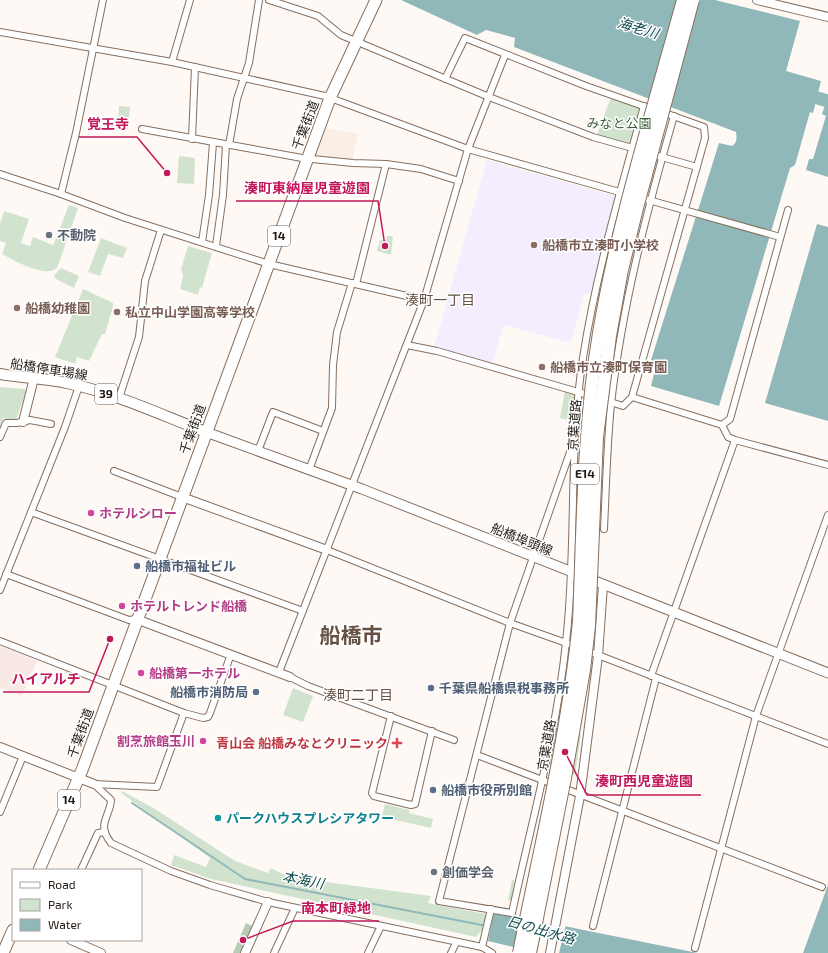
<svg xmlns="http://www.w3.org/2000/svg" width="828" height="953" font-family="'Exo 2','Noto Sans JP',sans-serif">
<style>
.built{fill:#fbeee5}
.education{fill:#f3edfe}
.medical{fill:#f8e9e4}
.green{fill:#d1e3ce}
.forest{fill:#b7cdb3}
.water{fill:#90b8b9}
.pier{fill:#fff9f6}
.lines{fill:none;stroke-linecap:round;stroke-linejoin:round}
.stream{stroke:#90b8b9;stroke-width:2}
.river{stroke:#90b8b9;stroke-width:13}
.minor-casing{stroke:#856f5e;stroke-width:8}
.tertiary-casing{stroke:#856f5e;stroke-width:10}
.secondary-casing{stroke:#856f5e;stroke-width:11}
.primary-casing{stroke:#856f5e;stroke-width:12}
.trunk-casing{stroke:#856f5e;stroke-width:13}
.minor{stroke:#fff;stroke-width:6}
.tertiary{stroke:#fff;stroke-width:8}
.secondary{stroke:#fff;stroke-width:9}
.primary{stroke:#fff;stroke-width:10}
.trunk{stroke:#fff;stroke-width:11}
.motorway-bridge-casing{stroke:#856f5e;stroke-width:14;stroke-linecap:butt}
.motorway-bridge{stroke:#fff;stroke-width:12}
.worship-dot{fill:#6b7280;stroke:#fff;stroke-width:1.5}
.education-dot{fill:#8d6e63;stroke:#fff;stroke-width:1.5}
.hotel-dot{fill:#d1479c;stroke:#fff;stroke-width:1.5}
.service-dot{fill:#5c6f8a;stroke:#fff;stroke-width:1.5}
.health-dot{fill:#e0444e;stroke:#fff;stroke-width:1.5}
.culture-dot{fill:#0f9aa8;stroke:#fff;stroke-width:1.5}
.labels{text-anchor:middle;stroke-width:3;stroke-linejoin:round;paint-order:stroke}
.shield{fill:#fff;stroke:#655f5a;stroke-width:1}
.shield-label{font-size:12px;font-weight:bold;fill:#231a13}
.park-label{font-size:13px;fill:#3b5d36;stroke:#fff}
.street-label{font-size:13px;fill:#231a13;stroke:#fff}
.worship-label{font-size:13px;font-weight:bold;fill:#5b616d;stroke:#fff;text-anchor:start}
.education-label{font-size:13px;font-weight:bold;fill:#785e54;stroke:#fff;text-anchor:start}
.hotel-label{font-size:13px;font-weight:bold;fill:#b23c85;stroke:#fff;text-anchor:start}
.service-label{font-size:13px;font-weight:bold;fill:#4e5e75;stroke:#fff;text-anchor:start}
.health-label{font-size:13px;font-weight:bold;fill:#be3a42;stroke:#fff;text-anchor:end}
.culture-label{font-size:13px;font-weight:bold;fill:#0d838f;stroke:#fff;text-anchor:start}
.water-label{font-size:14px;font-style:italic;fill:#124d50;stroke:#fff}
.neighbourhood-label{font-size:14px;fill:#655041;stroke:#fff}
.town-label{font-size:21px;font-weight:bold;fill:#655041;stroke:#fff}
.leader{fill:none;stroke:#c2185b;stroke-width:1.5}
.callout-dot{fill:#c2185b;stroke:#fff;stroke-width:1.5}
.callout-label{font-size:14px;text-anchor:middle;font-weight:bold;fill:#c2185b;stroke:#fff;stroke-width:3;stroke-linejoin:round;paint-order:stroke}
</style>
<rect width="100%" height="100%" fill="#fff9f6"/>
<path class="built" d="M325,128L358,134L352,161L316,158L315,154Z"/>
<path class="education" d="M487,160L618,197L592,293L584,295L571,343L504,325L492,364L434,347Z"/>
<path class="medical" d="M0,646L37,661L22,696L0,687Z"/>
<g class="green">
<path d="M611,97L641,108L631,144L597,135Z"/>
<path d="M119,106L130,107L128,129L118,128Z"/>
<path d="M179,156L195,158L194,184L177,183Z"/>
<path d="M69,205L78,208L58,266C50,281 13,260 2,254L6,243L0,241V224L4,211L29,219L21,243L30,246L33,237L53,245L58,233L62,235L63,232L67,233L68,229L60,228Z"/>
<path d="M387,236H393L391,255L377,251L380,240H386Z"/>
<path d="M101,238L127,248L123,258L108,254L100,276L88,272Z"/>
<path d="M188,246L212,253L202,288L200,287L198,295L180,289L183,276L181,269Z"/>
<path d="M61,268L79,276L74,288L56,279L54,275Z"/>
<path d="M83,289L113,303V306L105,334H102L89,361L77,357L75,364L55,357Z"/>
<path d="M0,387L25,389L26,391L17,418L14,420L3,418L0,425Z"/>
<path d="M565,390L577,393L575,422L560,418Z"/>
<path d="M293,688L313,696L303,722L283,715Z"/>
<path d="M555,729L581,734L575,775L548,771Z"/>
<path d="M122,791L155,809L235,861L268,873L271,868L289,877L431,896L428,903L486,914L482,930L476,937L211,879L171,865L174,855L206,867L210,858L121,793Z"/>
<path d="M385,804L409,810V813L433,819L431,828L382,817Z"/>
<path d="M512,880L515,881L511,901L508,900Z"/>
</g>
<path class="forest" d="M246,923L254,927L241,953H233Z"/>
<g class="water">
<path d="M401,0H715L800,21L786,71L821,81L813,113L810,112L795,165L790,168L719,406L651,386L657,362L651,360L719,143L732,146C737,143 737,138 736,132L514,47L515,38L486,30L477,35Z"/>
<path d="M828,97V177L806,170L809,159H813L826,116L822,114Z"/>
<path d="M817,224L828,227V421L765,403Z"/>
<path d="M828,885V953H803Z"/>
<path d="M494,912L698,953H539L488,941Z"/>
</g>
<path class="pier" d="M544,920L566,924L559,953H537Z"/>
<g class="lines">
<path class="stream" d="M132,803L245,879L487,926"/>
<path class="river" d="M800,93L828,101"/>
<defs>
<g id="minor">
<path d="M269,0L318,16L341,35L489,97L593,137L636,149"/>
<path d="M0,32L172,62L325,96L468,149L623,193"/>
<path d="M172,62L190,0"/>
<path d="M445,79L465,38L586,86L646,107"/>
<path d="M142,129L302,158L353,163L386,164L421,169L459,181"/>
<path d="M192,139L195,67"/>
<path d="M229,145L237,99L249,63L259,0"/>
<path d="M651,154L697,167"/>
<path d="M0,174L61,194L125,218L269,264L424,300"/>
<path d="M61,194L76,133L103,0"/>
<path d="M638,197L780,237"/>
<path d="M202,242L209,195L213,143"/>
<path d="M216,246L223,195L226,145"/>
<path d="M356,284L386,164"/>
<path d="M407,345L437,351L592,396"/>
<path d="M632,397L722,425L728,437L735,440L828,465"/>
<path d="M119,398L139,337L145,281L161,230"/>
<path d="M601,399L623,406L632,397L705,138L704,127L662,112"/>
<path d="M722,425L730,419L788,210"/>
<path d="M0,437L6,423H17L30,420L51,424"/>
<path d="M575,438L510,623L439,901L512,913C531,824 557,732 566,642C577,548 568,452 583,358C596,273 621,189 644,106"/>
<path d="M258,451L273,412L323,431"/>
<path d="M309,470L332,408L333,365L337,332L352,283"/>
<path d="M114,471L182,497"/>
<path d="M31,512L303,611"/>
<path d="M604,529C606,487 607,445 611,404C622,306 647,210 674,116"/>
<path d="M327,550L510,623L569,644"/>
<path d="M6,574L129,620L136,619"/>
<path d="M0,590L65,427L79,386"/>
<path d="M0,641L184,713L203,718L208,717L210,713L231,654"/>
<path d="M585,650L828,744"/>
<path d="M279,672L424,300L468,149L505,55"/>
<path d="M651,676L735,440"/>
<path d="M290,677L308,686L454,740"/>
<path d="M391,716L372,793L374,796L411,805L415,804L432,731"/>
<path d="M477,755L822,887"/>
<path d="M94,784L111,800C110,817 96,824 111,843L171,871L210,885L268,902L482,947L492,953"/>
<path d="M94,784L157,787L184,713"/>
<path d="M0,812L23,756"/>
<path d="M81,870L98,833L105,832"/>
<path d="M593,926L656,678"/>
<path d="M482,947L491,909"/>
<path d="M695,948L756,716L828,515"/>
<path d="M274,953L295,908"/>
<path d="M368,953L381,926"/>
<path d="M451,953L456,943"/>
</g>
<g id="tertiary">
<path d="M757,0L828,17"/>
<path d="M23,422L34,378"/>
<path d="M182,497L327,550"/>
<path d="M136,619L290,677"/>
<path d="M0,747L94,784"/>
<path d="M71,940L101,953"/>
<path d="M245,953L268,902"/>
<path d="M550,953L580,796L598,656L603,585"/>
</g>
<path id="secondary" d="M206,432L362,489L828,673"/>
<path id="primary" d="M0,374C22,378 45,378 67,383C115,393 161,415 206,432"/>
<g id="trunk">
<path d="M39,870L82,770L330,98L376,0"/>
<path d="M3,953L13,930"/>
</g>
</defs>
<use href="#minor" class="minor-casing"/>
<use href="#tertiary" class="tertiary-casing"/>
<use href="#secondary" class="secondary-casing"/>
<use href="#primary" class="primary-casing"/>
<use href="#trunk" class="trunk-casing"/>
<use href="#minor" class="minor"/>
<use href="#tertiary" class="tertiary"/>
<use href="#secondary" class="secondary"/>
<use href="#primary" class="primary"/>
<use href="#trunk" class="trunk"/>
<defs>
<g id="motorway-bridge">
<path d="M519,953C541,843 568,733 579,621C583,525 583,428 599,333C618,220 653,110 683,0"/>
<path d="M530,953L565,778L584,670L589,626L597,437L610,336L622,270L637,208L693,0"/>
</g>
</defs>
<use href="#motorway-bridge" class="motorway-bridge-casing"/>
<use href="#motorway-bridge" class="motorway-bridge"/>
</g>
<g class="worship-dot">
<circle cx="49" cy="235" r="4"/>
<circle cx="434" cy="872" r="4"/>
</g>
<g class="education-dot">
<circle cx="534" cy="245" r="4"/>
<circle cx="17" cy="308" r="4"/>
<circle cx="117" cy="312" r="4"/>
<circle cx="542" cy="367" r="4"/>
</g>
<g class="hotel-dot">
<circle cx="91" cy="513" r="4"/>
<circle cx="122" cy="606" r="4"/>
<circle cx="141" cy="673" r="4"/>
<circle cx="203" cy="741" r="4"/>
</g>
<g class="service-dot">
<circle cx="137" cy="566" r="4"/>
<circle cx="431" cy="688" r="4"/>
<circle cx="256" cy="692" r="4"/>
<circle cx="433" cy="790" r="4"/>
</g>
<path class="health-dot" d="M395 737h4v4h4v4h-4v4h-4v-4h-4v-4h4z"/>
<circle class="culture-dot" cx="218" cy="818" r="4"/>
<g class="labels">
<g class="shield">
<rect x="268" y="226" width="22" height="20" rx="3"/>
<rect x="95" y="384" width="22" height="20" rx="3"/>
<rect x="571" y="464" width="28" height="20" rx="3"/>
<rect x="58" y="790" width="22" height="20" rx="3"/>
</g>
<g class="shield-label">
<text x="279" y="240">14</text>
<text x="106" y="398">39</text>
<text x="585" y="478">E14</text>
<text x="69" y="804">14</text>
</g>
<g class="park-label">
<text x="619" y="128">みなと公園</text>
</g>
<g class="street-label">
<text transform="translate(305 125) rotate(-69)" y="5">千葉街道</text>
<text transform="translate(49 369) rotate(9)" y="5">船橋停車場線</text>
<text transform="translate(574 425) rotate(-86)" y="5">京葉道路</text>
<text transform="translate(192 429) rotate(-70)" y="5">千葉街道</text>
<text transform="translate(522 539) rotate(22)" y="5">船橋埠頭線</text>
<text transform="translate(80 733) rotate(-70)" y="5">千葉街道</text>
<text transform="translate(546 745) rotate(-80)" y="5">京葉道路</text>
</g>
<g class="worship-label">
<text x="57" y="240">不動院</text>
<text x="442" y="877">創価学会</text>
</g>
<g class="education-label">
<text x="542" y="250">船橋市立湊町小学校</text>
<text x="25" y="313">船橋幼稚園</text>
<text x="125" y="317">私立中山学園高等学校</text>
<text x="550" y="372">船橋市立湊町保育園</text>
</g>
<g class="hotel-label">
<text x="99" y="518">ホテルシロー</text>
<text x="130" y="611">ホテルトレンド船橋</text>
<text x="149" y="678">船橋第一ホテル</text>
<text x="195" y="746" text-anchor="end">割烹旅館玉川</text>
</g>
<g class="service-label">
<text x="145" y="571">船橋市福祉ビル</text>
<text x="439" y="693">千葉県船橋県税事務所</text>
<text x="248" y="697" text-anchor="end">船橋市消防局</text>
<text x="441" y="795">船橋市役所別館</text>
</g>
<g class="health-label">
<text x="388" y="748">青山会 船橋みなとクリニック</text>
</g>
<g class="culture-label">
<text x="226" y="823">パークハウスプレシアタワー</text>
</g>
<g class="water-label">
<text transform="translate(638 28) rotate(17)" y="5">海老川</text>
<text transform="translate(303 880) rotate(11)" y="5">本海川</text>
<text transform="translate(541 930) rotate(16)" y="5">日の出水路</text>
</g>
<g class="neighbourhood-label">
<text x="440" y="305">湊町一丁目</text>
<text x="358" y="700">湊町二丁目</text>
</g>
<g class="town-label">
<text x="351" y="643">船橋市</text>
</g>
</g>
<path class="leader" d="M167 173L137 137H79M385 246L378 201H236M110 639L89 692H3M565 752L587 795H701M243 940L293 921H379"/>
<g class="callout-dot">
<circle cx="167" cy="173" r="4"/>
<circle cx="385" cy="246" r="4"/>
<circle cx="110" cy="639" r="4"/>
<circle cx="565" cy="752" r="4"/>
<circle cx="243" cy="940" r="4"/>
</g>
<g class="callout-label">
<text x="108" y="129">覚王寺</text>
<text x="307" y="193">湊町東納屋児童遊園</text>
<text x="46" y="684">ハイアルチ</text>
<text x="644" y="786">湊町西児童遊園</text>
<text x="336" y="913">南本町緑地</text>
</g>
<rect x="12" y="869" width="130" height="72" fill="#ffffff" stroke="#a7a3a1"/>
<rect x="20" y="882" width="20" height="6" fill="#ffffff" stroke="#a7a3a1"/>
<text x="48" y="889" font-size="12" fill="#231a13">Road</text>
<rect x="20" y="899" width="20" height="12" fill="#d1e3ce" stroke="#a7a3a1"/>
<text x="48" y="909" font-size="12" fill="#231a13">Park</text>
<rect x="20" y="919" width="20" height="12" fill="#90b8b9" stroke="#a7a3a1"/>
<text x="48" y="929" font-size="12" fill="#231a13">Water</text>
</svg>
